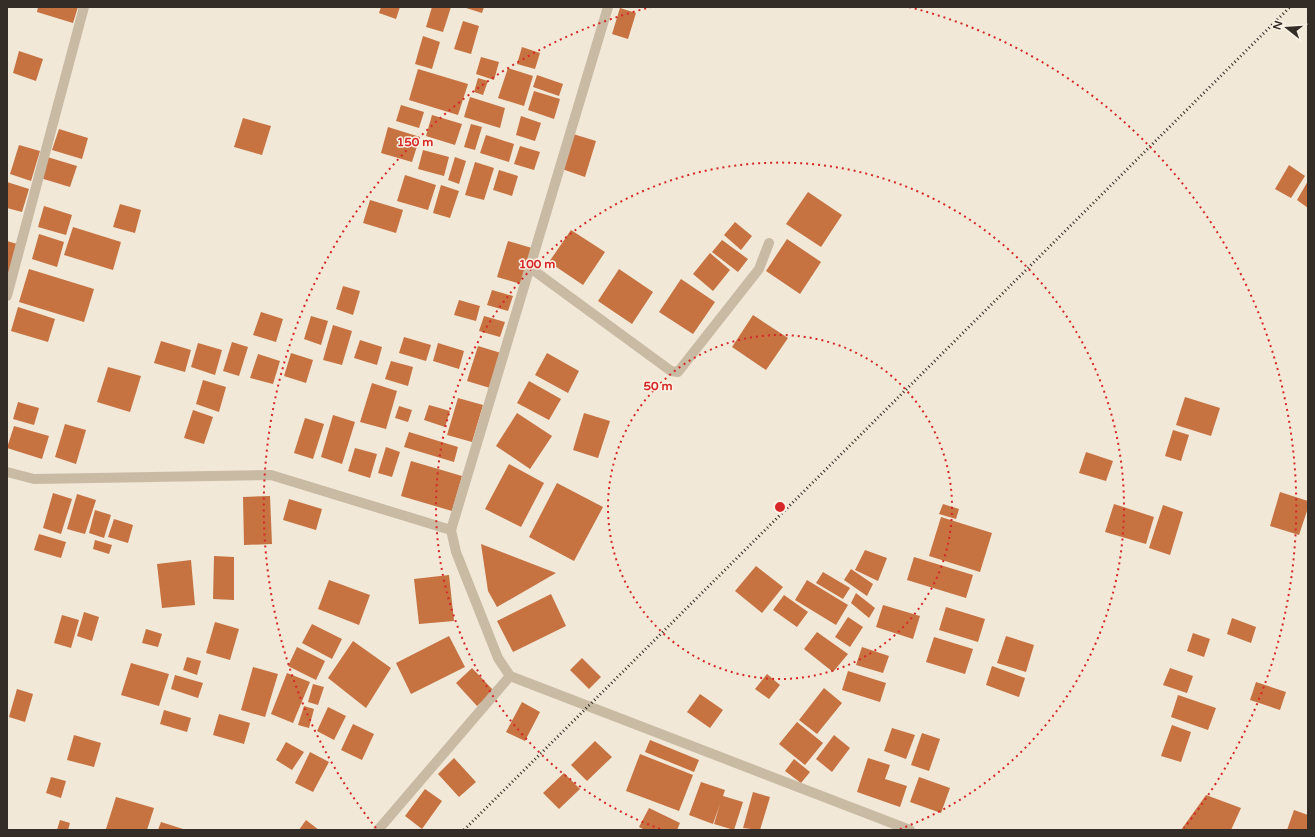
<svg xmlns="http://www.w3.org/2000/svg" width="1315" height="837" font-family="'Varela Round',sans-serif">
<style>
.building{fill:#c67241}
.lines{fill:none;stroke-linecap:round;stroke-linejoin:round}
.minor{stroke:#c9baa4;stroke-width:10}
.rail{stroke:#342c26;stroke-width:3;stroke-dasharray:1 3;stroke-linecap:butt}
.ring{fill:none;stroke:#d62828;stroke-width:2;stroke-dasharray:2 4}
.centre{fill:#d62828;stroke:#f9f2e4;stroke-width:2}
.ring-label{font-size:12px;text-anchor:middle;font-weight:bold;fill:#d62828;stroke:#f9f2e4;stroke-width:3;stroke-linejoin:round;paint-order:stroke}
</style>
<rect width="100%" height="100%" fill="#f1e8d8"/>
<g class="building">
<path d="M38,7H78L73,23L37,12Z"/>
<path d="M381,7H400L396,19L379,13Z"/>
<path d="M432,7H451L443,32L426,27Z"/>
<path d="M463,7H484L482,13Z"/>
<path d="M620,8L636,13L628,39L612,34Z"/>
<path d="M463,21L479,26L471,54L454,49Z"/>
<path d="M423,36L440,42L432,69L415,64Z"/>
<path d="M522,47L540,53L535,69L517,64Z"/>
<path d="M19,51L43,59L36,81L13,73Z"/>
<path d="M481,57L499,62L494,80L476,74Z"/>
<path d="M508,68L533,76L524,106L498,98Z"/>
<path d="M418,69L468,84L458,115L409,100Z"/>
<path d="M537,75L563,84L559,96L533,87Z"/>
<path d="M478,78L488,81L483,95L474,92Z"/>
<path d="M534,91L560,99L554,119L528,110Z"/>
<path d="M470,97L505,108L500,128L464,117Z"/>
<path d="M401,105L424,112L419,128L396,121Z"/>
<path d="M432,115L462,124L455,145L426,136Z"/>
<path d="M521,116L541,123L535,141L516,135Z"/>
<path d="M243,118L271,126L262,155L234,147Z"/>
<path d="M471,124L482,127L475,150L464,147Z"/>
<path d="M388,127L420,137L412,162L381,153Z"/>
<path d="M59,129L88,138L82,159L52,150Z"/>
<path d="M573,134L596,141L585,177L562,169Z"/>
<path d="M486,135L514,144L509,162L480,153Z"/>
<path d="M19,145L40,151L31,181L10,174Z"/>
<path d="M520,146L540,152L534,170L514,164Z"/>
<path d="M423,150L449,157L444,176L418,169Z"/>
<path d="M44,156L77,166L70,187L37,177Z"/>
<path d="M455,157L466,161L459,184L448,180Z"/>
<path d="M475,162L494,168L484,200L465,195Z"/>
<path d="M1289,165L1305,176L1291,198L1275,189Z"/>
<path d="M499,170L518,176L512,196L493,190Z"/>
<path d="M405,175L436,185L428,210L397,201Z"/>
<path d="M1308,181V208L1297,200Z"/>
<path d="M7,182L29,189L22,212L7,208Z"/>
<path d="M441,185L459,191L450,218L433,213Z"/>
<path d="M808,192L842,215L821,247L786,224Z"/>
<path d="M370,200L403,210L396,233L363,223Z"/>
<path d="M120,204L141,210L135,233L113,227Z"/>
<path d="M44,206L72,215L66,235L38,227Z"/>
<path d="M735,222L752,236L741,250L724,235Z"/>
<path d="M73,227L121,242L113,270L64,255Z"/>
<path d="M571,230L605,252L583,285L549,262Z"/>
<path d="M39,234L64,242L57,267L32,259Z"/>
<path d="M787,239L821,262L800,294L766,271Z"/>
<path d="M722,240L748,259L738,272L712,252Z"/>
<path d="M7,241L24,246L15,275L7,273Z"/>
<path d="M508,241L532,248L521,284L497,277Z"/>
<path d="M710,253L730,270L713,291L693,274Z"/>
<path d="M29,269L94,289L84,322L19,302Z"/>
<path d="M619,269L653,292L632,324L598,301Z"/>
<path d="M681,279L715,302L693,334L659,312Z"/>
<path d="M343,286L360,291L353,315L336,309Z"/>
<path d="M492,290L513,296L508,311L487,305Z"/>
<path d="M459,300L480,306L476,321L454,315Z"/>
<path d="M18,307L55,319L48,342L11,331Z"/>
<path d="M261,312L283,319L276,342L253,335Z"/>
<path d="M753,315L788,338L766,370L732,347Z"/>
<path d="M311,316L328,321L321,345L304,339Z"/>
<path d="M484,316L505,322L500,337L479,331Z"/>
<path d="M333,325L352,331L342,365L323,360Z"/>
<path d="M404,337L431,345L426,361L399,353Z"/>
<path d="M360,340L382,347L377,365L354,358Z"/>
<path d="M161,341L191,350L185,372L154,363Z"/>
<path d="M232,342L248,347L239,376L223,371Z"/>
<path d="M198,343L222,350L215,375L191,367Z"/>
<path d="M438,343L464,351L459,369L433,361Z"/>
<path d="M478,346L501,353L490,388L467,381Z"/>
<path d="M291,353L313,360L306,383L284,376Z"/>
<path d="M547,353L579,371L568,393L535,375Z"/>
<path d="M258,354L280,361L273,384L250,378Z"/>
<path d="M391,361L413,367L408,386L385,379Z"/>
<path d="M108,367L141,376L130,412L97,402Z"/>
<path d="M203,380L226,387L219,412L196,404Z"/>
<path d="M529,381L561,399L549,420L517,403Z"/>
<path d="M372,383L397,391L386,429L360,422Z"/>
<path d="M1185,397L1220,408L1211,436L1176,425Z"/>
<path d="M458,398L483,405L472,442L447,435Z"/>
<path d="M18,402L39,408L34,425L13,419Z"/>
<path d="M429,405L450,411L445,427L424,420Z"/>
<path d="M399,406L412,410L408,422L395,418Z"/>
<path d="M193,410L213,417L204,444L184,438Z"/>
<path d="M517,413L552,436L530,469L496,446Z"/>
<path d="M584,413L610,421L598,458L573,450Z"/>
<path d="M333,415L355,422L342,464L321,457Z"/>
<path d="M305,418L324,424L313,459L294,453Z"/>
<path d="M65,424L86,430L76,464L55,457Z"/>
<path d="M14,426L49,436L42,459L7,448Z"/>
<path d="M1173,430L1189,435L1181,461L1165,456Z"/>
<path d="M409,432L458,447L454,462L404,447Z"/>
<path d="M386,447L400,452L392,477L378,473Z"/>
<path d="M355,448L377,454L370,478L348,471Z"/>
<path d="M1086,452L1113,461L1106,481L1079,473Z"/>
<path d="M411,461L462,476L452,511L401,496Z"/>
<path d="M509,464L544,483L521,527L485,509Z"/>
<path d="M557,483L603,507L574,561L529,537Z"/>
<path d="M1280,492L1308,501V508L1299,535L1270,526Z"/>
<path d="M53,493L72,499L61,534L43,528Z"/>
<path d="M77,494L96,500L85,534L67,529Z"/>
<path d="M270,496L272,544L244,545L243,497Z"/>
<path d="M289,499L322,509L316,530L283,520Z"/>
<path d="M943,504L959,509L956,519L939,514Z"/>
<path d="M1114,504L1154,517L1146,544L1105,532Z"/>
<path d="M1163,505L1183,512L1170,555L1149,548Z"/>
<path d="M95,510L111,515L104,538L89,533Z"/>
<path d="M941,517L992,533L980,572L929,556Z"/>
<path d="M114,519L133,525L128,543L108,537Z"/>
<path d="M39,534L66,542L61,558L34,550Z"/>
<path d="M95,540L112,545L109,554L93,549Z"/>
<path d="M481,544L556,573L497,607L488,591Z"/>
<path d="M865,550L887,558L878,581L855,570Z"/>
<path d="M214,556L234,557V600L213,599Z"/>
<path d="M914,557L973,575L966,598L907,580Z"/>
<path d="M191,560L195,605L162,608L157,564Z"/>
<path d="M756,566L783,587L762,613L735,591Z"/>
<path d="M851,569L873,584L867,596L844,580Z"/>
<path d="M823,572L850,588L843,599L816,583Z"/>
<path d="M449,575L454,621L419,624L414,579Z"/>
<path d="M329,580L370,595L359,625L318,609Z"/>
<path d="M807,580L848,605L836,625L795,600Z"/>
<path d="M856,593L875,608L869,618L851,603Z"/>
<path d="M551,594L566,626L513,652L497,621Z"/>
<path d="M784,595L808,612L797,627L773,610Z"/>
<path d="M883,605L920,616L913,639L876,627Z"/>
<path d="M946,607L985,619L978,642L939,630Z"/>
<path d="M84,612L99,617L92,641L77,636Z"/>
<path d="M62,615L79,620L71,648L54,643Z"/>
<path d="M848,617L863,627L850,647L835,637Z"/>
<path d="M1232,618L1256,627L1251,643L1227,634Z"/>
<path d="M215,622L239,629L230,660L206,653Z"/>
<path d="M312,624L342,639L332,659L302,643Z"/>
<path d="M146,629L162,634L158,647L142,643Z"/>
<path d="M817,632L848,654L833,672L804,649Z"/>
<path d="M1193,633L1210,639L1204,657L1187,651Z"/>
<path d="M449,636L465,667L411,694L396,663Z"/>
<path d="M1006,636L1034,645L1026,672L997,663Z"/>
<path d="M934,637L973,649L965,674L926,662Z"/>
<path d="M353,641L391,668L366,708L328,678Z"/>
<path d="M297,647L325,661L316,680L288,666Z"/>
<path d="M862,647L889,656L883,673L856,665Z"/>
<path d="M187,657L201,661L197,675L183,670Z"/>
<path d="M582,658L601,677L589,689L570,670Z"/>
<path d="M131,663L169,674L159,706L121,695Z"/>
<path d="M992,666L1025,678L1019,697L986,685Z"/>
<path d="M253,667L278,674L265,717L241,710Z"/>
<path d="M472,668L494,691L477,706L456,683Z"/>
<path d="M1170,668L1193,676L1187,693L1163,685Z"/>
<path d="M848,671L886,683L880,702L842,690Z"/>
<path d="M287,673L310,682L293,723L271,714Z"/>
<path d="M767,674L780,685L769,699L755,689Z"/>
<path d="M175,675L203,683L198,698L171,689Z"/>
<path d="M1256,682L1286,692L1280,710L1250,700Z"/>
<path d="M313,684L324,687L318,705L308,702Z"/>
<path d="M824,688L842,703L817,734L799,720Z"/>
<path d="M17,689L33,694L25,722L9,717Z"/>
<path d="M700,694L723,710L710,728L687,712Z"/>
<path d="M1178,695L1216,708L1208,730L1171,717Z"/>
<path d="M522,702L540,712L525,741L506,732Z"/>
<path d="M304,706L314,709L309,728L298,725Z"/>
<path d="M328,707L346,716L334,740L317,731Z"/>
<path d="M164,710L191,718L187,732L160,724Z"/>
<path d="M219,714L250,723L244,744L213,735Z"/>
<path d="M797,722L823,743L805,765L779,744Z"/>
<path d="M353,724L374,734L362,760L341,750Z"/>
<path d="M1172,725L1191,732L1181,762L1161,756Z"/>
<path d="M892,728L915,735L906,759L884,751Z"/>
<path d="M922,733L940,739L929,771L911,765Z"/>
<path d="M74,735L101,743L94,767L67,760Z"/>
<path d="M834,735L850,748L832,772L816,759Z"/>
<path d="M650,740L699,760L694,772L645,752Z"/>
<path d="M595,741L612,757L587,781L571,765Z"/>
<path d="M286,742L304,752L292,770L276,760Z"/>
<path d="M310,752L329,762L313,792L295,783Z"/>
<path d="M640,754L693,775L679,811L626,791Z"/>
<path d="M454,758L476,782L459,797L438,774Z"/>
<path d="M868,758L890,765L885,779L907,786L900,807L857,792Z"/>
<path d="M794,759L810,772L801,783L785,771Z"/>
<path d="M564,773L580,789L559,809L543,793Z"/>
<path d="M51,777L66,781L61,798L46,793Z"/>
<path d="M919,777L950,788L941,813L910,802Z"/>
<path d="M701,782L725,790L723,796L743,802L734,830L714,824L720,804L713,824L689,815Z"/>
<path d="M425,789L442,801L422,829L405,816Z"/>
<path d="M753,792L770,797L760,830L743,828Z"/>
<path d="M1206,795L1241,808L1231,830H1181Z"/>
<path d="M116,797L154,808L147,830L106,829Z"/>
<path d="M649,808L680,823L677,830H645L639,827Z"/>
<path d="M1294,810L1308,815V830H1287Z"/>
<path d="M60,820L70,823L68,830H57Z"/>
<path d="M306,820L319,830H299Z"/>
<path d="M161,822L183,829L182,830H158Z"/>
</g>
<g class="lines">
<g class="minor">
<path d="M529,267L671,371L678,372L759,269L769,243"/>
<path d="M7,296L84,7"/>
<path d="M7,472L34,479L271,475L451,530L456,552L498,658L510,676L910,830"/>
<path d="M451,530L608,7"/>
<path d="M378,830L510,676"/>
</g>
<path class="rail" d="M464,830L1290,7"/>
</g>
<g class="ring">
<circle cx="780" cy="507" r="172"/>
<path d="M660 829A344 344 0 1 1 900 829"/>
<path d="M376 828A516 516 0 0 1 651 7M909 7A516 516 0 0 1 1184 828"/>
</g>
<circle cx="780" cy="507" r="6" class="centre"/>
<g class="ring-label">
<text x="415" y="146">150 m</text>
<text x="537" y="268">100 m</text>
<text x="658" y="390">50 m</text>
</g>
<rect width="1315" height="837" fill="none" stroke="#342c26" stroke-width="16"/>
<g transform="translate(1287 28) rotate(287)" stroke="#f9f2e4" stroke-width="3" paint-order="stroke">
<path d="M0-3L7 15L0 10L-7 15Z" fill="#342c26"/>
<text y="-6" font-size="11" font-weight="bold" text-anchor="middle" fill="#342c26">N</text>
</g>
</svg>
